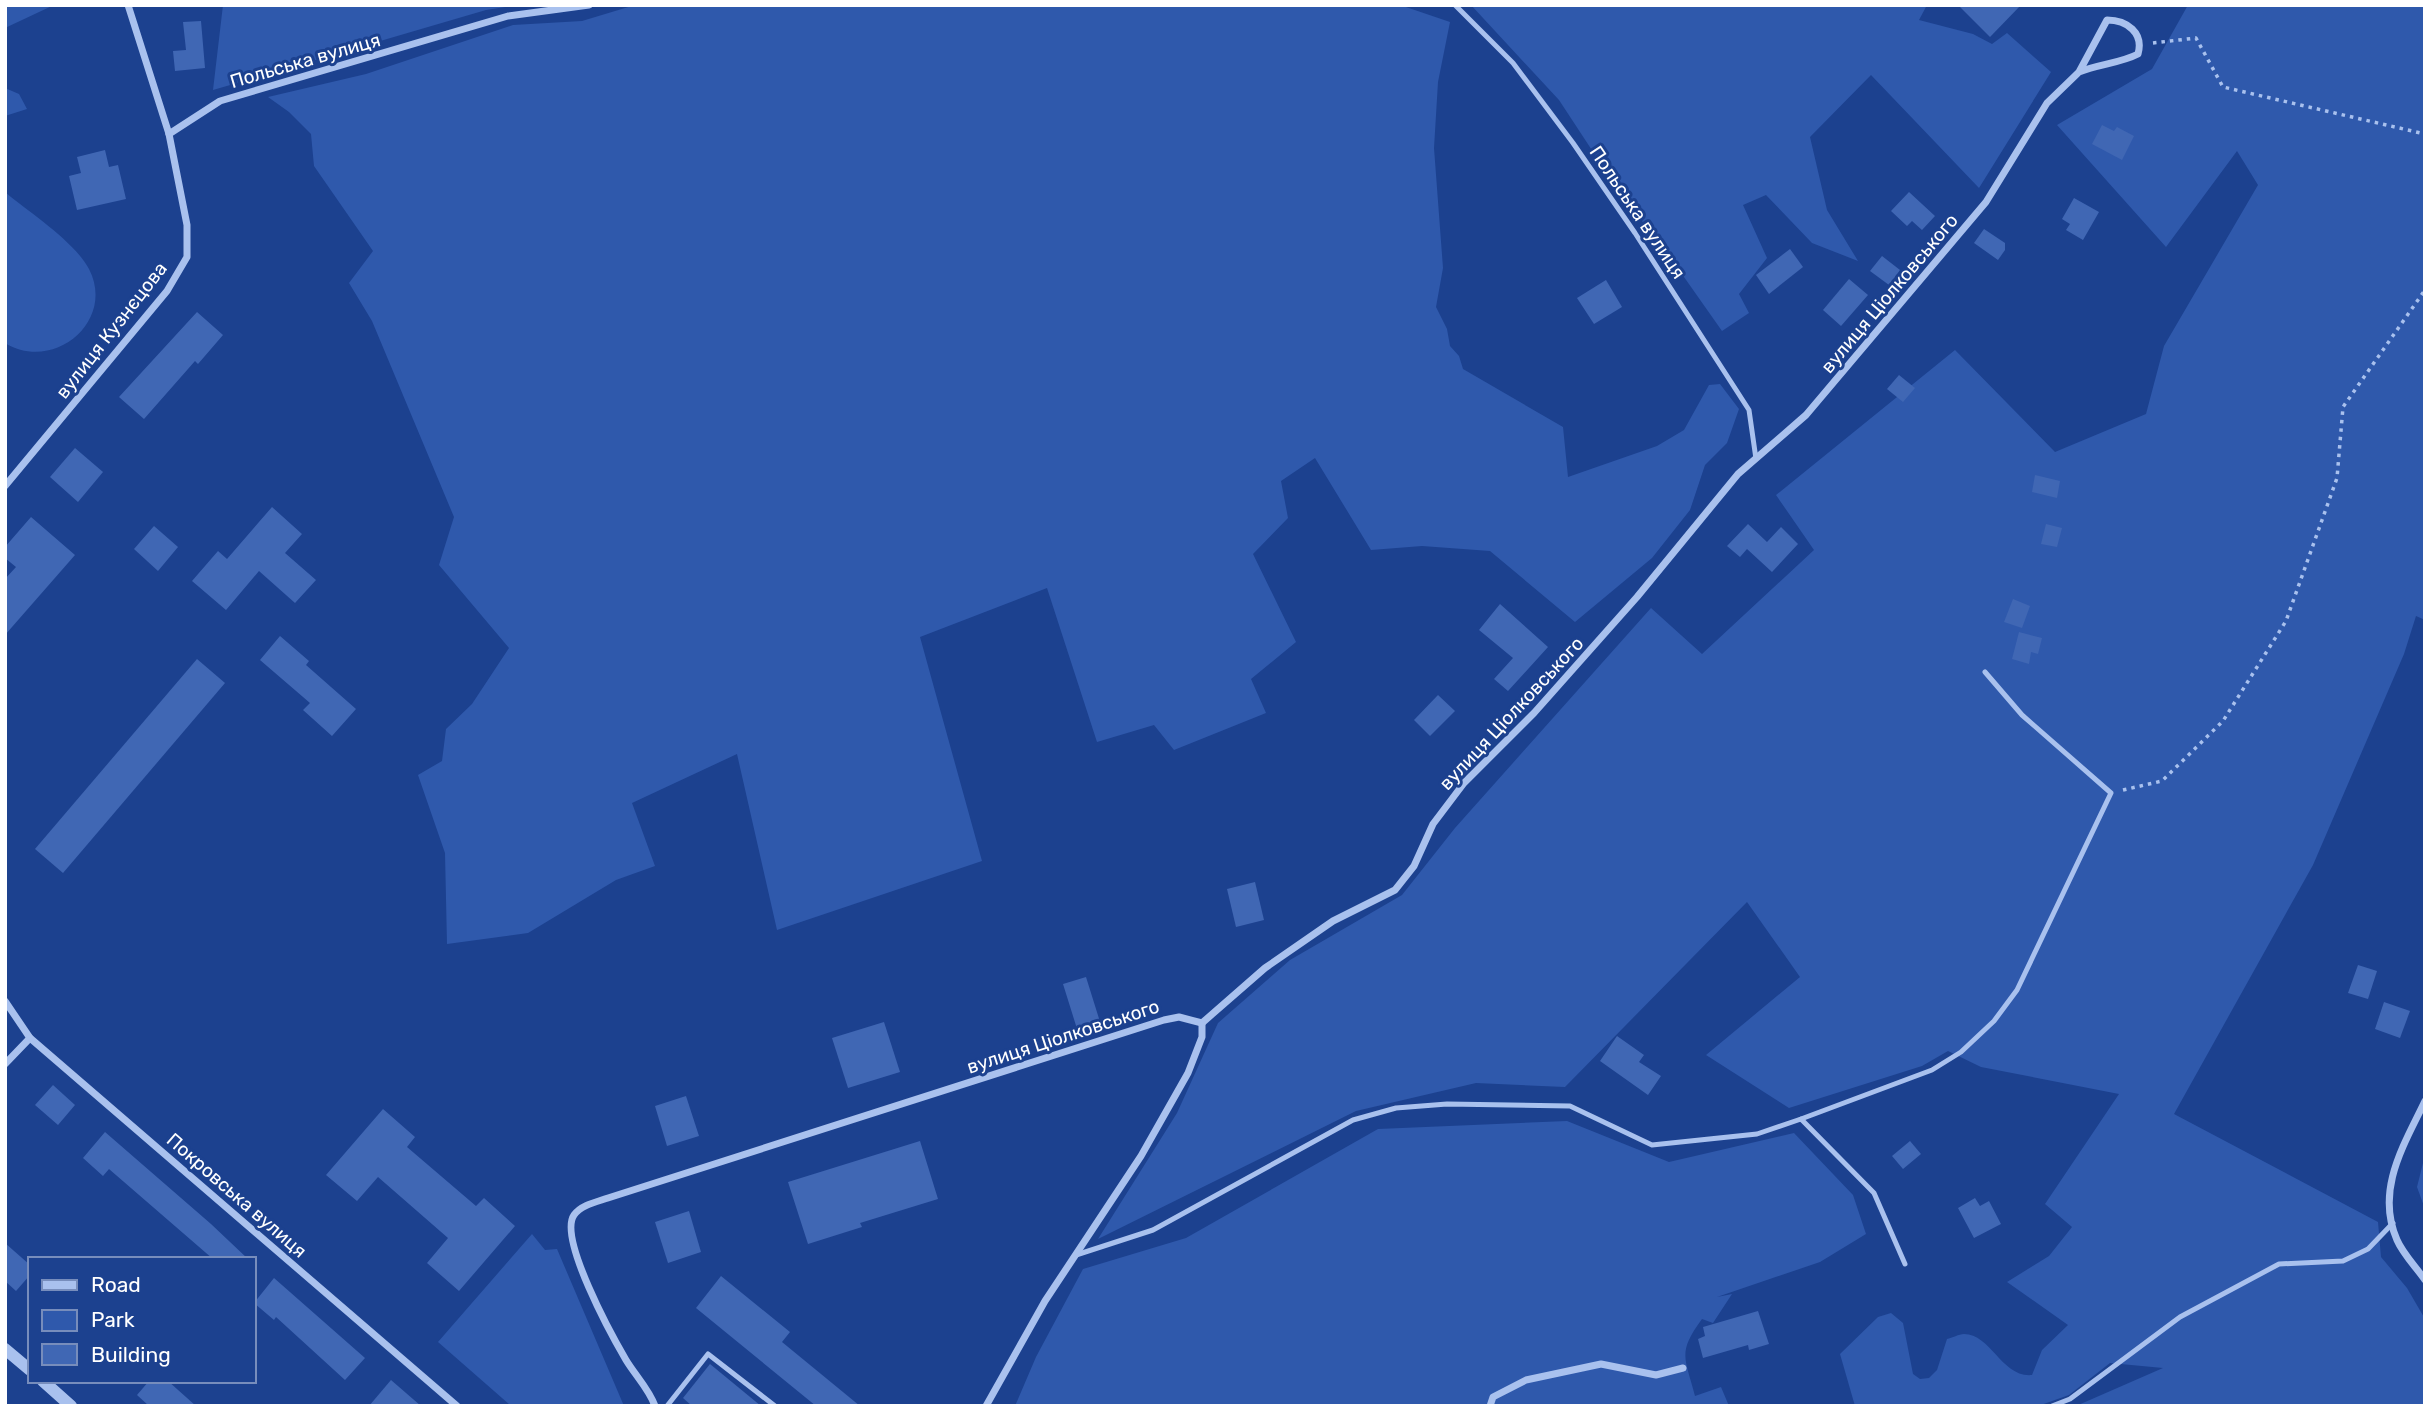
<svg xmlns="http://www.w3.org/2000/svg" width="2430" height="1411" font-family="Rubik,sans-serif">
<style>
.green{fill:#2f59ac}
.building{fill:#4067b4}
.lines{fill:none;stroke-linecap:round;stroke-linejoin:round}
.path{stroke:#a9c1ee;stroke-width:3.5;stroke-dasharray:3.5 5;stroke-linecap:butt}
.service{stroke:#a9c1ee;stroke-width:5}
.minor{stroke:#a9c1ee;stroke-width:7}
.tertiary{stroke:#a9c1ee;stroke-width:12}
.labels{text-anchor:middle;stroke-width:6;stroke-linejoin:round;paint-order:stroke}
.street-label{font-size:19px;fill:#fff;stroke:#1c418f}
</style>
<rect width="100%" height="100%" fill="#1c418f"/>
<g class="green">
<path d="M5,5H54L5,28Z"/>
<path d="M223,5H517L486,10L213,90Z"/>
<path d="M635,5H1400L1450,22L1438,82L1434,148L1443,268L1436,307L1447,329L1450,346L1459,356L1463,369L1563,427L1568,477L1657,446L1684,430L1709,385L1720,384L1739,409L1727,443L1705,465L1690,510L1652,558L1575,622L1490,551L1422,546L1371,550L1315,458L1281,481L1288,518L1253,554L1296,642L1251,679L1266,713L1174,750L1154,725L1097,742L1047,588L920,637L982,861L777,930L737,754L632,803L655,866L616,880L528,933L447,944L445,853L418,775L442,761L446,729L472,704L509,648L439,565L454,517L372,321L349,283L373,251L314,166L311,134L289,112L268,97L366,74L513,25L582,21Z"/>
<path d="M1471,5H1927L1919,20L1973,34L1992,44L2007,33L2051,72L1979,188L1871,75L1810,137L1827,210L1858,261L1812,243L1766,195L1743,205L1767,258L1739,294L1749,313L1722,331L1665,250L1622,196L1559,100Z"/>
<path d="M2188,5H2425V620L2416,616L2404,654L2313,865L2174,1114L2378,1222L2381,1257L2407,1288L2425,1319V1406H2076L2163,1368L2110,1363L2069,1395L2038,1406H1855L1840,1354L1878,1317L1891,1313L1903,1323L1913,1374L1920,1379L1929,1378L1937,1370L1947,1339C1952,1338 1959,1334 1964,1334C1991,1334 2002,1378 2032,1375L2042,1350L2068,1325L2007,1282L2049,1256L2072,1227L2045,1204L2119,1094L1981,1067L1948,1051L1922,1066L1789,1108L1706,1055L1800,977L1747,902L1565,1087L1476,1083L1356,1111L1098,1239L1177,1113L1218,1023L1290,960L1402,895L1455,828L1651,608L1702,654L1814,550L1776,495L1955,350L2055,452L2146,414L2164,346L2258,185L2237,151L2166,247L2057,125L2152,69Z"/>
<path d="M5,88L19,94L27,109L5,116Z"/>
<path d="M5,192C30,213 74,241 89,269C116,321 54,373 5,343Z"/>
<path d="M1567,1121L1669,1162L1794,1133L1853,1195L1866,1234L1820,1262L1717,1297L1732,1294L1713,1323L1702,1319C1677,1353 1685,1357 1695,1396L1721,1387L1729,1406H1015L1036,1357L1083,1269L1186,1238L1378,1129Z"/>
<path d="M2425,1155V1209L2417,1187Z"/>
<path d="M532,1234L545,1250L557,1249L624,1406H511L438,1342Z"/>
</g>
<g class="building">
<path d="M1958,5H2021L1990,37Z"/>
<path d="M201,21L205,68L175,71L173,51L186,50L183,22Z"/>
<path d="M2102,125L2114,131L2117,127L2134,136L2122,160L2092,144Z"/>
<path d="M105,150L109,167L118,165L126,199L77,210L69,176L81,173L77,157Z"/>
<path d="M1909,192L1935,216L1922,230L1912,221L1907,226L1891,211Z"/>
<path d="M2074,198L2099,212L2083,240L2066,230L2070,224L2062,219Z"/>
<path d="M1984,229L2005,243V250L1998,260L1974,243Z"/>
<path d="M1790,249L1803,267L1769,294L1756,275Z"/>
<path d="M1882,256L1900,270L1889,285L1870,271Z"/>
<path d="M1849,279L1868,295L1841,326L1823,310Z"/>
<path d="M1606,280L1622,307L1594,324L1577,298Z"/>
<path d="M197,312L223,335L198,364L195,361L144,419L119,397Z"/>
<path d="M1899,375L1915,388L1903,402L1887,389Z"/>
<path d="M75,448L103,472L78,502L50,477Z"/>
<path d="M2035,475L2060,481L2057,498L2032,492Z"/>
<path d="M272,507L302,534L285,553L316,580L295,603L259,571L226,610L192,581L218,551L227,559Z"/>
<path d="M31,517L75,555L5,635V579L16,567L5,558V547Z"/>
<path d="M1748,524L1767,542L1781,527L1798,544L1772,572L1747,549L1740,557L1727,546Z"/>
<path d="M2046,524L2062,528L2057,547L2041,544Z"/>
<path d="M154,526L178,547L158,571L134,549Z"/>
<path d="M2013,599L2030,606L2022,628L2004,622Z"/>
<path d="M1500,604L1548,647L1508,691L1494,679L1513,658L1479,630Z"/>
<path d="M2019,632L2042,638L2038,654L2031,652L2029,664L2012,659Z"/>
<path d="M280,636L309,661L306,665L356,709L332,736L303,710L310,703L260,660Z"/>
<path d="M197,659L225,683L63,873L35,849Z"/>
<path d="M1438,695L1455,711L1430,736L1414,720Z"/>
<path d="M1255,882L1264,920L1236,927L1227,889Z"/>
<path d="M2358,965L2377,971L2368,999L2348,993Z"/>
<path d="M1086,977L1101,1025L1078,1032L1063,984Z"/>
<path d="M2384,1002L2410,1011L2400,1038L2375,1029Z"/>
<path d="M884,1022L900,1072L848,1088L832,1038Z"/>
<path d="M1617,1036L1644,1055L1639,1062L1661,1076L1648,1095L1600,1061Z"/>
<path d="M53,1085L75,1105L58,1125L35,1105Z"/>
<path d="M686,1096L699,1136L667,1146L655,1106Z"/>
<path d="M383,1109L415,1137L407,1147L476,1206L484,1198L515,1226L459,1291L427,1263L448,1238L378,1177L357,1201L326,1175Z"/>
<path d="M105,1132L211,1224L248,1259H213L109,1169L103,1176L83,1158Z"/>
<path d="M920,1141L938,1199L860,1223L862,1227L808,1244L788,1182Z"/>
<path d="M1910,1141L1921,1154L1903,1169L1892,1156Z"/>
<path d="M1975,1198L1980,1206L1989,1201L2001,1224L1974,1238L1958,1208Z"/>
<path d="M689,1211L701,1252L668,1263L655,1222Z"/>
<path d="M5,1243L30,1265V1275L16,1291L5,1281Z"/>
<path d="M721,1276L790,1332L782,1342L860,1406H816L696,1308Z"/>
<path d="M274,1278L365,1358L345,1380L276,1317L274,1320L254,1303Z"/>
<path d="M1758,1311L1769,1344L1749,1350L1748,1345L1703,1358L1698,1339L1705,1336L1703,1327Z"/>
<path d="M710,1364L761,1406H692L683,1398Z"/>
<path d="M391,1380L421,1406H369Z"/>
<path d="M149,1381H168L196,1406H149L137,1395Z"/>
</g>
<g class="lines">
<g class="path">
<path d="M2153,43L2196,38L2223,87L2425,134"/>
<path d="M2123,790L2162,781L2223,721L2286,621L2337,478L2343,407L2425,290"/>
</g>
<g class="service">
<path d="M1455,5L1513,63L1573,143L1635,233L1749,410L1756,459"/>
<path d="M1801,1119L1932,1070L1961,1052L1994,1021L2017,990L2111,793L2022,715L1985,672"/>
<path d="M1076,1255L1153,1230L1353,1120L1396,1108L1447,1104L1570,1106L1652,1145L1757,1134L1801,1119L1874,1193L1905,1264"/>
<path d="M667,1406L708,1354L775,1406"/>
<path d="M2052,1406L2070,1399L2180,1317L2279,1264L2343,1261L2368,1249L2393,1223"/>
</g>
<g class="minor">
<path d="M169,134L220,101L508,16L589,5"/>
<path d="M5,486L167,291L187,257V225L169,134L128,5"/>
<path d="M5,1001L30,1038L457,1406"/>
<path d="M5,1064L30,1038"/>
<path d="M2425,1101C2404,1145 2375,1190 2397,1240C2403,1254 2416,1267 2425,1280"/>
<path d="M655,1406C649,1389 635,1375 626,1360C612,1336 558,1238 574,1215C581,1205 596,1202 608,1198L1164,1020L1179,1017L1202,1023L1265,968L1333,921L1395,890L1414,866L1433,824L1464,783L1534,713L1637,597L1738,474L1806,415L1986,202L2047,103L2079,72L2107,20C2127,20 2144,33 2138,54C2121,63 2099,64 2079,72"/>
<path d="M986,1406L1045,1301L1141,1156L1188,1073L1202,1037V1023"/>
<path d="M1490,1406L1493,1397L1526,1380L1601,1364L1656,1375L1683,1368"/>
</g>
<g class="tertiary">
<path d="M5,1349L30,1370"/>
<path d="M43,1381L71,1406"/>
</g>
</g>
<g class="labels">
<g class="street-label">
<text transform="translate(305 60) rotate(-16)" y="7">Польська вулиця</text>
<text transform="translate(1638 212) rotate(56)" y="7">Польська вулиця</text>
<text transform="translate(1889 293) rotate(-50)" y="7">вулиця Ціолковського</text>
<text transform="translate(111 330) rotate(-52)" y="7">вулиця Кузнєцова</text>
<text transform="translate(1511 713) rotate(-47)" y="7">вулиця Ціолковського</text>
<text transform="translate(1063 1036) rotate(-18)" y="7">вулиця Ціолковського</text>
<text transform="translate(237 1195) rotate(41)" y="7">Покровська вулиця</text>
</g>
</g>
<rect width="2430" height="1411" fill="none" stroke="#ffffff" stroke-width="14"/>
<rect x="28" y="1257" width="228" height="126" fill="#1c418f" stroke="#778dbc" stroke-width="2"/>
<rect x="42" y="1280" width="35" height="10" fill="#a9c1ee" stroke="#778dbc" stroke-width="2"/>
<text x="91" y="1292" font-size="21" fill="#ffffff">Road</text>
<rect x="42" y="1310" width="35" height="21" fill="#2f59ac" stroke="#778dbc" stroke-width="2"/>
<text x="91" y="1327" font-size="21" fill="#ffffff">Park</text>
<rect x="42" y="1344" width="35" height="21" fill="#4067b4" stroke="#778dbc" stroke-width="2"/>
<text x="91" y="1362" font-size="21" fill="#ffffff">Building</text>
</svg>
